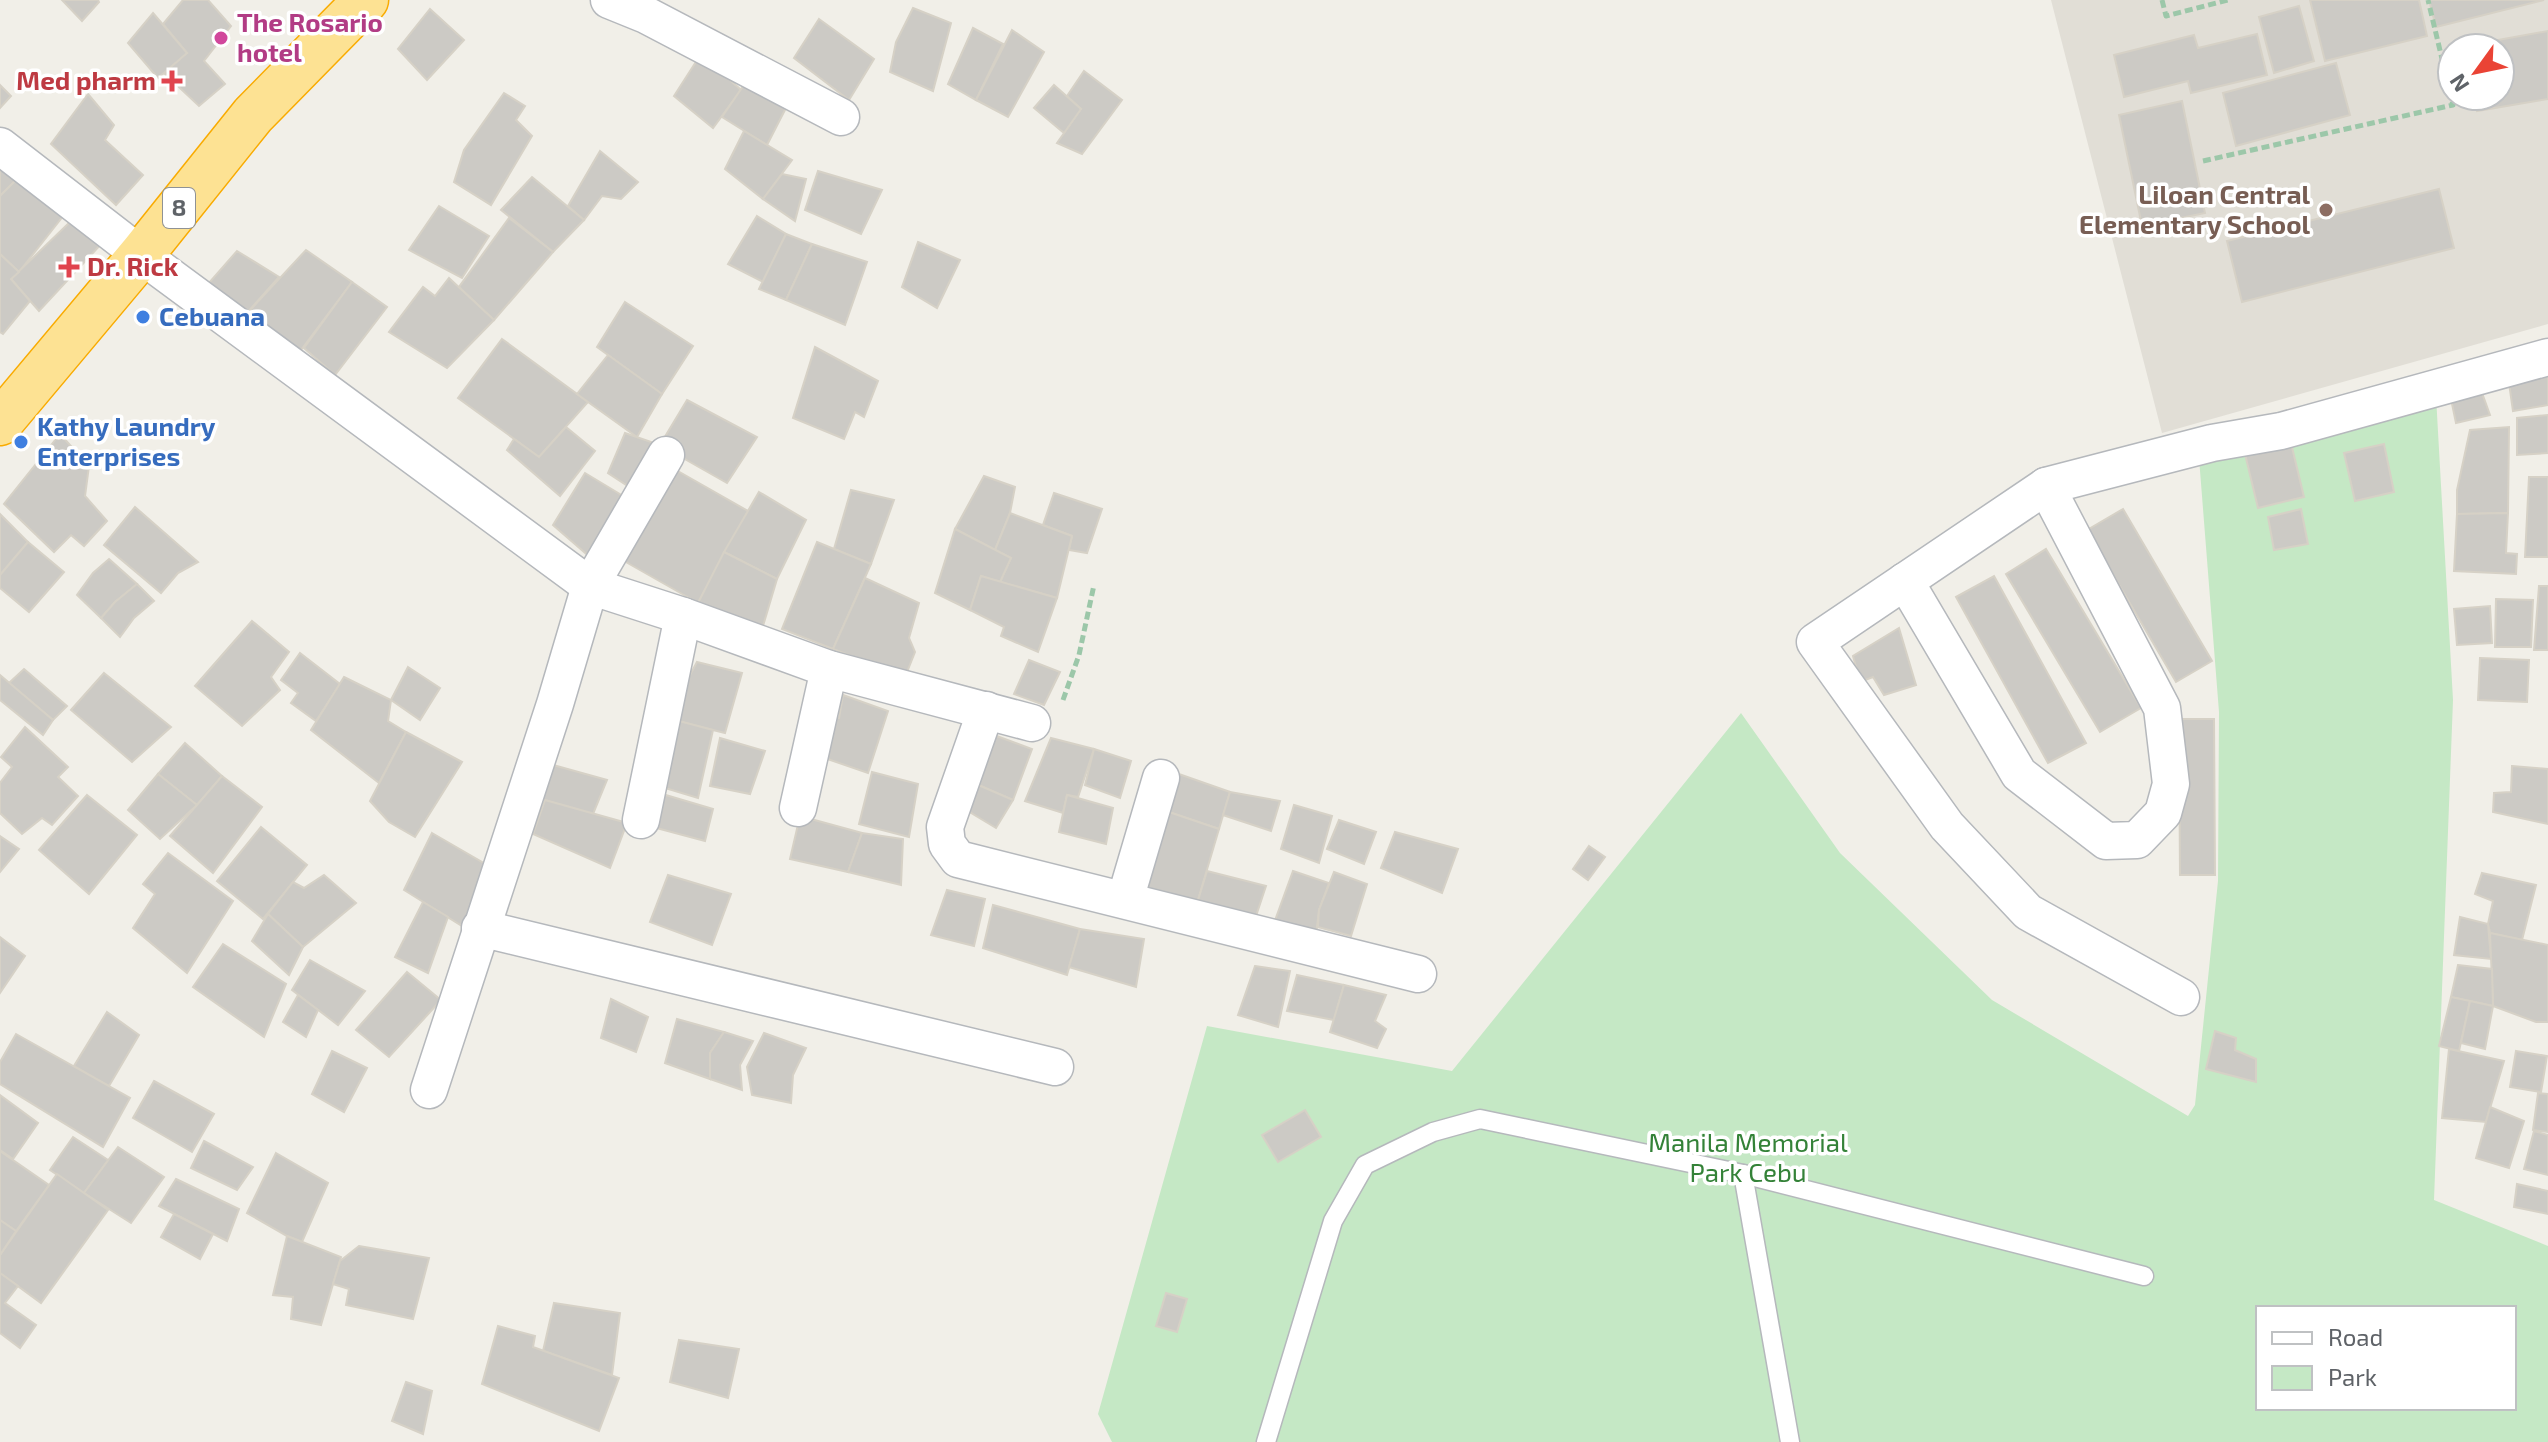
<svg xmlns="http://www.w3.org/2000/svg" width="2548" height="1442" font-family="'Exo 2',sans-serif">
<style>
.education{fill:#e1ded6;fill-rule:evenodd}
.green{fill:#c5e8c5;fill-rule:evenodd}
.building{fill:#cccac5;stroke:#d6d1c6;stroke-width:2}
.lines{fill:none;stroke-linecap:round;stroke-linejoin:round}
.lane-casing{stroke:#b5b8bc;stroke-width:21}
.street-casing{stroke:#b5b8bc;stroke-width:39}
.highway-casing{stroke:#f9ab00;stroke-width:47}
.path{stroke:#9cc7a9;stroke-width:5;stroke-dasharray:8 4;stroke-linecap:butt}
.lane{stroke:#fff;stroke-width:18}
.street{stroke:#fff;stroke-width:36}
.highway{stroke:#fde293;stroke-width:44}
.hotel-dot{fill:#d1479c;stroke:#fff;stroke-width:3}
.health-dot{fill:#e0444e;stroke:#fff;stroke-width:3}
.education-dot{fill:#8d6e63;stroke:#fff;stroke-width:3}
.shop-dot{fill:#3f7fe0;stroke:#fff;stroke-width:3}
.labels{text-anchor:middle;stroke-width:7;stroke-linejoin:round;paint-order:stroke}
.shield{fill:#fff;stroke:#8f9295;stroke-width:2}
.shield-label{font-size:24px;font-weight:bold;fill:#5f6368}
.hotel-label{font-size:26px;font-weight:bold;fill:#b23c85;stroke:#fff;text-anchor:start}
.health-label{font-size:26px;font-weight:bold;fill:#be3a42;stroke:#fff;text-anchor:end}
.education-label{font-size:26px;font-weight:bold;fill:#785e54;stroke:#fff;text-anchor:end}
.shop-label{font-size:26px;font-weight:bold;fill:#366cbe;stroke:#fff;text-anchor:start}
.park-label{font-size:26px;fill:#348238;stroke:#fff}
</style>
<rect width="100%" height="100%" fill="#f1efe8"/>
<path class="education" d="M2051,0H2548V324L2162,433ZM2452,48H2500V96H2452Z"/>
<path class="green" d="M2436,396L2453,700L2434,1200L2548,1246V1442H1112L1098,1414L1207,1026L1452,1071L1741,713L1840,853L1992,1000L2188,1116L2195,1105L2218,881L2219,712L2199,458ZM2258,1308H2514V1408H2258Z"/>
<g class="building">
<path d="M62,0H98L99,2L82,21Z"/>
<path d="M183,0H208L231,26L204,61L225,84L199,106L164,73L187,53L163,24Z"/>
<path d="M2310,0H2419L2427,36L2325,61Z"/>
<path d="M2429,0H2544L2436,27Z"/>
<path d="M2299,6L2314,61L2274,73L2259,17Z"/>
<path d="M913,8L951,23L933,91L890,72L896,42Z"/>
<path d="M430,9L464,40L427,80L398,49Z"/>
<path d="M153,13L187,53L158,78L128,43Z"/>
<path d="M819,19L874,59L849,100L794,58Z"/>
<path d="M973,28L1003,44L976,100L948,84Z"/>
<path d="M1012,30L1044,52L1008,117L976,100Z"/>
<path d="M2548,31V99L2477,111L2474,96H2500V48L2465,46Z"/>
<path d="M2257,34L2267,75L2191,93L2188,81L2124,97L2114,55L2194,35L2198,48Z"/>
<path d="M701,54L741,90L713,128L674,96Z"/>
<path d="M2336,63L2350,115L2236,146L2223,93Z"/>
<path d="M1084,71L1122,100L1082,154L1057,143L1081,109L1067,96Z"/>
<path d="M750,76L788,104L767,145L722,117Z"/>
<path d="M0,85L11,96L0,108Z"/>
<path d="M1054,85L1081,109L1064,133L1034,108Z"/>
<path d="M504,93L525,106L516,120L532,136L491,205L454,182L464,150Z"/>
<path d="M88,94L114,125L105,140L143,175L116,205L51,144Z"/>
<path d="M2182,101L2205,213L2142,226L2119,115Z"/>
<path d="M744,131L792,160L763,199L725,169Z"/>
<path d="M600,151L638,182L621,199L602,196L584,220L568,206Z"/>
<path d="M0,160L19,177L0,196Z"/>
<path d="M818,171L882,190L861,234L805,210Z"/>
<path d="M782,174L806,179L795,221L763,199Z"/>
<path d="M19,177L64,215L19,272L0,254V196Z"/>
<path d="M532,177L584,220L553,252L501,210Z"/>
<path d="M2439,189L2454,248L2242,302L2227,241Z"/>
<path d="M439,206L489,236L462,278L409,250Z"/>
<path d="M757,216L786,234L763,282L728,264Z"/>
<path d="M509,218L553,252L494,320L459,287Z"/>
<path d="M73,219L104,241L39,311L11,279Z"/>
<path d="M786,234L812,244L786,300L759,289Z"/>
<path d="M918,242L960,260L937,308L902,287Z"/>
<path d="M812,244L867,262L845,325L786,300Z"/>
<path d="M306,250L352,282L295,358L239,322Z"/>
<path d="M237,251L279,277L239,322L200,293Z"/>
<path d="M0,254L19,272L11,279L30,301L3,334L0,332Z"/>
<path d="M449,278L494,320L447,368L389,332L423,287L435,296Z"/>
<path d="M352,282L387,307L335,375L304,348Z"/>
<path d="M625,302L693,346L662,394L597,347Z"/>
<path d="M502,339L588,402L539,457L458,398Z"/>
<path d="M815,347L878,381L864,417L855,412L844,439L793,418Z"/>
<path d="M608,355L662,394L637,437L577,394Z"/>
<path d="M2548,375V405L2513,411L2508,376Z"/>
<path d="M2481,390L2490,415L2456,423L2451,399Z"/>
<path d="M687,400L757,437L727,483L660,445Z"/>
<path d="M2548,415V453L2517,455V418Z"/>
<path d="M566,427L595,451L560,496L507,450L514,439L539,457Z"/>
<path d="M2509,427L2508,513L2457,514V490L2470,430Z"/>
<path d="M625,433L660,445L637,492L608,473Z"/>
<path d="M60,434L89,466L85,496L107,521L84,546L71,535L54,552L4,504Z"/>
<path d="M2291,443L2304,497L2258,508L2245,454Z"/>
<path d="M2384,444L2394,492L2355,501L2344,453Z"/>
<path d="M669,466L748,511L698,603L617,557Z"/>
<path d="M585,473L633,502L591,558L553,525Z"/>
<path d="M984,476L1015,487L1010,513L995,550L955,529Z"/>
<path d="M2529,477H2548V557H2525Z"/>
<path d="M851,490L894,500L871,564L834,549Z"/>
<path d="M759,492L806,520L777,579L724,552Z"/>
<path d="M1054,493L1102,509L1087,553L1069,550L1072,536L1043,525Z"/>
<path d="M135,507L198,562L178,573L161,593L104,545Z"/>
<path d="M2123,509L2212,661L2176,682L2087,530Z"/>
<path d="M2301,509L2308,544L2274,550L2268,517Z"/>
<path d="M1010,513L1072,536L1057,598L1000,582L1011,558L995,550Z"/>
<path d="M2508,513L2506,553L2517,554L2516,574L2454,571L2457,514Z"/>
<path d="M0,514L28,542L0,575Z"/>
<path d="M955,529L1011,558L1000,582L981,576L970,610L935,593Z"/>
<path d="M28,542L64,572L29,612L0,588V575Z"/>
<path d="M817,542L871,564L833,649L782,629Z"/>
<path d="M2046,549L2141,708L2100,732L2006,574Z"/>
<path d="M724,552L777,579L763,626L698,603Z"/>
<path d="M109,559L137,584L115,602L101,618L77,595L93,573Z"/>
<path d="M981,576L1057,598L1038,652L1001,636L1004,627L970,610Z"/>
<path d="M1994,576L2086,743L2048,763L1956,597Z"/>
<path d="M865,578L919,603L909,638L915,652L905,677L833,649Z"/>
<path d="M137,584L154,601L134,618L120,637L101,618L115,602Z"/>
<path d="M2539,586H2548V650H2534Z"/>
<path d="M2496,599L2533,600L2531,647H2495Z"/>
<path d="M2490,606L2492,643L2457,645L2454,609Z"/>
<path d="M252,621L289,652L271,677L280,690L242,726L195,686Z"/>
<path d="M1899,628L1916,685L1884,695L1873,677L1860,682L1853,656Z"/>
<path d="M300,653L340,684L316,721L291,703L298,693L281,680Z"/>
<path d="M2480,658L2529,660L2527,702L2478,700Z"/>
<path d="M1029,660L1060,672L1044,705L1014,694Z"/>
<path d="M697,662L742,673L725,733L677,721L684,686Z"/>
<path d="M408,667L440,688L420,720L391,700Z"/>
<path d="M24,669L67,706L53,720L9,683Z"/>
<path d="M104,673L171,727L132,762L71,710Z"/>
<path d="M0,675L53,720L43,735L0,700Z"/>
<path d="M344,677L391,700L388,721L406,732L379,783L311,730Z"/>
<path d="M843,695L888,711L868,773L813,754L823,714L839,718Z"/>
<path d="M664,717L713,730L698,798L652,784Z"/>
<path d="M2179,719H2214L2215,875H2180Z"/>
<path d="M25,727L68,767L58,777L78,796L52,825L42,818L22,834L0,813V783L12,767L1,757Z"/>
<path d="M406,732L462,762L415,837L389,822L370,801Z"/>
<path d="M994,735L1032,749L1013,800L976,784Z"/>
<path d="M720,738L765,751L750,794L710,786Z"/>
<path d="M1051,738L1094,749L1078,797L1067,795L1063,813L1025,801Z"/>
<path d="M185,743L222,776L197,805L158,774Z"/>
<path d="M1094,749L1131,761L1120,798L1085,785Z"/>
<path d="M546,763L607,780L593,814L537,798Z"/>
<path d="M2512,766L2548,769V824L2493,812L2494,793L2511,792Z"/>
<path d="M872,772L918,784L909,837L859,824Z"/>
<path d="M1176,773L1230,792L1219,829L1160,809Z"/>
<path d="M158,774L197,805L160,839L128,810Z"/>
<path d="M222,776L262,807L213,873L170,836Z"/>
<path d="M976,784L1013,800L996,828L968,811Z"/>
<path d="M1230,792L1280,801L1271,831L1223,815Z"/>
<path d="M659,793L713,809L705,841L649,826Z"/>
<path d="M87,795L137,835L89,894L39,850Z"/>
<path d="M1067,795L1113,808L1106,844L1059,832Z"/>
<path d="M545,800L627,823L610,868L533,834Z"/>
<path d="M1294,805L1332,816L1319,863L1281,849Z"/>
<path d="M1160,809L1219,829L1195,910L1132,889Z"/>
<path d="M800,816L862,833L848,872L790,859Z"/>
<path d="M1339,820L1376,832L1364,864L1327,849Z"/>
<path d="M261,827L307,865L263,919L217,881Z"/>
<path d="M1395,832L1458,849L1442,893L1381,868Z"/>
<path d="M432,833L487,865L462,926L404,890Z"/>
<path d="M862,833L903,839L901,885L848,872Z"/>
<path d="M0,836L19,849L0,872Z"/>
<path d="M1589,846L1605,857L1588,880L1573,869Z"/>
<path d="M168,853L233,901L187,973L133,928L155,894L143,884Z"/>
<path d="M1207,871L1266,886L1254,922L1195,910Z"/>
<path d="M1293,871L1329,883L1319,910L1315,944L1273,926Z"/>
<path d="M1334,872L1367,884L1351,936L1318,927L1319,910Z"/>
<path d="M2482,873L2536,885L2522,940L2490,933L2488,924L2493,901L2475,894Z"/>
<path d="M324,875L356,903L303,947L268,914L293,882L304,888Z"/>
<path d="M668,875L731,894L712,945L650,922Z"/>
<path d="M947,890L985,899L974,946L931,935Z"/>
<path d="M423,902L448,917L428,973L395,957Z"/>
<path d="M993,905L1080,929L1067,975L983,948Z"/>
<path d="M268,914L303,947L289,975L252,941Z"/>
<path d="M2460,917L2488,924L2491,959L2454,955Z"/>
<path d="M1080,929L1144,939L1136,987L1069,967Z"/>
<path d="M2490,933L2548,945V1022H2536L2493,1006Z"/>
<path d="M0,937L25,956L0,993Z"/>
<path d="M223,944L286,984L264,1037L193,987Z"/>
<path d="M310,960L365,991L338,1025L292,990Z"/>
<path d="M2458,965L2492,969L2493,1006L2451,997Z"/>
<path d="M1255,966L1290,971L1278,1027L1238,1015Z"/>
<path d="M407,972L441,1000L389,1057L356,1030Z"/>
<path d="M1297,975L1344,985L1334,1020L1287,1011Z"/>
<path d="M1344,985L1386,995L1375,1021L1386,1029L1377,1048L1330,1032Z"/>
<path d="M298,995L318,1010L306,1037L283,1022Z"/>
<path d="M2451,997L2470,1001L2459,1051L2439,1046Z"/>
<path d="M611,999L648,1017L636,1052L601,1038Z"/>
<path d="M2470,1001L2493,1006L2485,1049L2461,1043Z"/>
<path d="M107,1012L139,1035L109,1086L74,1066Z"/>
<path d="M677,1019L724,1032L710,1053V1079L665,1063Z"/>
<path d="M2215,1031L2236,1038L2235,1050L2256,1059V1082L2206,1069Z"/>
<path d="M724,1032L753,1041L740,1065L742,1090L710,1079V1053Z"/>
<path d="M764,1033L806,1048L793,1075L791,1103L752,1095L747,1067Z"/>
<path d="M16,1034L130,1098L103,1147L0,1084V1062Z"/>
<path d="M2449,1049L2504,1061L2486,1122L2442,1118Z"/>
<path d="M332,1051L367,1068L344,1112L312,1094Z"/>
<path d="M2516,1051L2547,1056L2541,1092L2510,1087Z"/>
<path d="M154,1081L214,1114L192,1152L133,1118Z"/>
<path d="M2538,1093L2548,1094V1132L2533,1130Z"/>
<path d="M0,1095L38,1123L13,1159L0,1150Z"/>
<path d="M2490,1107L2524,1121L2509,1168L2476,1158Z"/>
<path d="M1305,1110L1321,1137L1278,1162L1262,1135Z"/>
<path d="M2534,1131L2548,1135V1175L2524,1169Z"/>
<path d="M73,1137L108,1160L84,1193L50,1170Z"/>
<path d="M204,1141L253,1167L237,1190L191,1168Z"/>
<path d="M118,1147L164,1177L131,1223L84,1193Z"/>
<path d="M0,1151L49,1185L16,1231L0,1220Z"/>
<path d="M276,1153L328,1183L302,1242L287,1236L247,1213Z"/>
<path d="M57,1174L108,1210L41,1303L0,1273V1255Z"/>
<path d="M176,1179L239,1209L227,1241L159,1206Z"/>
<path d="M2517,1184L2548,1191V1214L2514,1207Z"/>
<path d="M174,1214L213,1234L200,1259L161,1237Z"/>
<path d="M0,1220L16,1231L0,1255Z"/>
<path d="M287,1236L341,1257L321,1325L291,1319L293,1297L273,1295Z"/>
<path d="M359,1246L429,1258L413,1319L346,1305L349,1289L333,1284L340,1261Z"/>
<path d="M0,1273L18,1286L5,1303L36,1325L20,1348L0,1333Z"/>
<path d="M1166,1293L1187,1299L1177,1332L1156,1326Z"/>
<path d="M554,1303L620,1313L612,1375L543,1351Z"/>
<path d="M498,1326L535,1336L533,1347L619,1378L599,1431L482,1384Z"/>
<path d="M679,1340L739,1349L728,1398L670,1382Z"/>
<path d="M406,1382L432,1391L423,1434L392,1421Z"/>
</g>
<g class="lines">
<defs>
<g id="lane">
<path d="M1743,1174L1790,1442"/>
<path d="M1266,1442L1333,1221L1365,1165L1433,1132L1480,1119L1743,1174L2144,1276"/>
</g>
<g id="street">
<path d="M609,0L646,15L841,117"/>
<path d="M0,146L141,255L590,586L683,616L829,669L1032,723"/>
<path d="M1905,581L2019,774L2106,841L2137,840L2163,813L2171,784L2162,708L2046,486"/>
<path d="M986,710L945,827L947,844L958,859L1418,974"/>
<path d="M798,808L829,669"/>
<path d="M641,820L683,616"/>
<path d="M1125,900L1161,778"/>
<path d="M480,928L1055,1067"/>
<path d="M2181,997L2028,912L1947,826L1815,642L2046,486L2212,443L2281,431L2548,357"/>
<path d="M429,1090L555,704L590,586L666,455"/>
</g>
<path id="highway" d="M0,423L141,255L253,115L366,0"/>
</defs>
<use href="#lane" class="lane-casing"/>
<use href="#street" class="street-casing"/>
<use href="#highway" class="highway-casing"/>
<g class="path">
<path d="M2162,0L2166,16L2228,0"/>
<path d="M2203,161L2453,105L2428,0"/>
<path d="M1063,700L1079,655L1094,585"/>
</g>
<use href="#lane" class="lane"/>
<use href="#street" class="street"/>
<use href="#highway" class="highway"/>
</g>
<circle class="hotel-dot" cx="221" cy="38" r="8"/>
<g class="health-dot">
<path d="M168 69h8v8h8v8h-8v8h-8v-8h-8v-8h8z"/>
<path d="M65 255h8v8h8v8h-8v8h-8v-8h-8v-8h8z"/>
</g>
<circle class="education-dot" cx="2326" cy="210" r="8"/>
<g class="shop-dot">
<circle cx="143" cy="317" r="8"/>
<circle cx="21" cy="442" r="8"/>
</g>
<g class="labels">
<rect class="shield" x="163" y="188" width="32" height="40" rx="6"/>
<g class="shield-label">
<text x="179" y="216">8</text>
</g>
<g class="hotel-label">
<text x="237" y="32">The Rosario<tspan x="237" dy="30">hotel</tspan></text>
</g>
<g class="health-label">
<text x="156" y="90">Med pharm</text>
<text x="87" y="276" text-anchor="start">Dr. Rick</text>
</g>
<g class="education-label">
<text x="2310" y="204">Liloan Central<tspan x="2310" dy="30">Elementary School</tspan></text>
</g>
<g class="shop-label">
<text x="159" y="326">Cebuana</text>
<text x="37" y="436">Kathy Laundry<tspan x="37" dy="30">Enterprises</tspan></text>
</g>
<g class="park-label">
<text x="1748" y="1152">Manila Memorial<tspan x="1748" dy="30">Park Cebu</tspan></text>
</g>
</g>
<rect x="2256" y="1306" width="260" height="104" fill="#ffffff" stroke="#bfc1c3" stroke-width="2"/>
<rect x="2272" y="1332" width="40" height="12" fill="#ffffff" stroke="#bfc1c3" stroke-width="2"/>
<text x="2328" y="1346" font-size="24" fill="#5f6368">Road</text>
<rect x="2272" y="1366" width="40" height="24" fill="#c5e8c5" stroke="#bfc1c3" stroke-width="2"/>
<text x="2328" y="1386" font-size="24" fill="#5f6368">Park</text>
<g transform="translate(2476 72) rotate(237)"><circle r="38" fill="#ffffff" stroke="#bfc1c3" stroke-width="2"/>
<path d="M0-6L14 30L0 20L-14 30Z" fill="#ea4335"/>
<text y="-12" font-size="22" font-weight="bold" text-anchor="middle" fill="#5f6368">N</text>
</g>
</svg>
